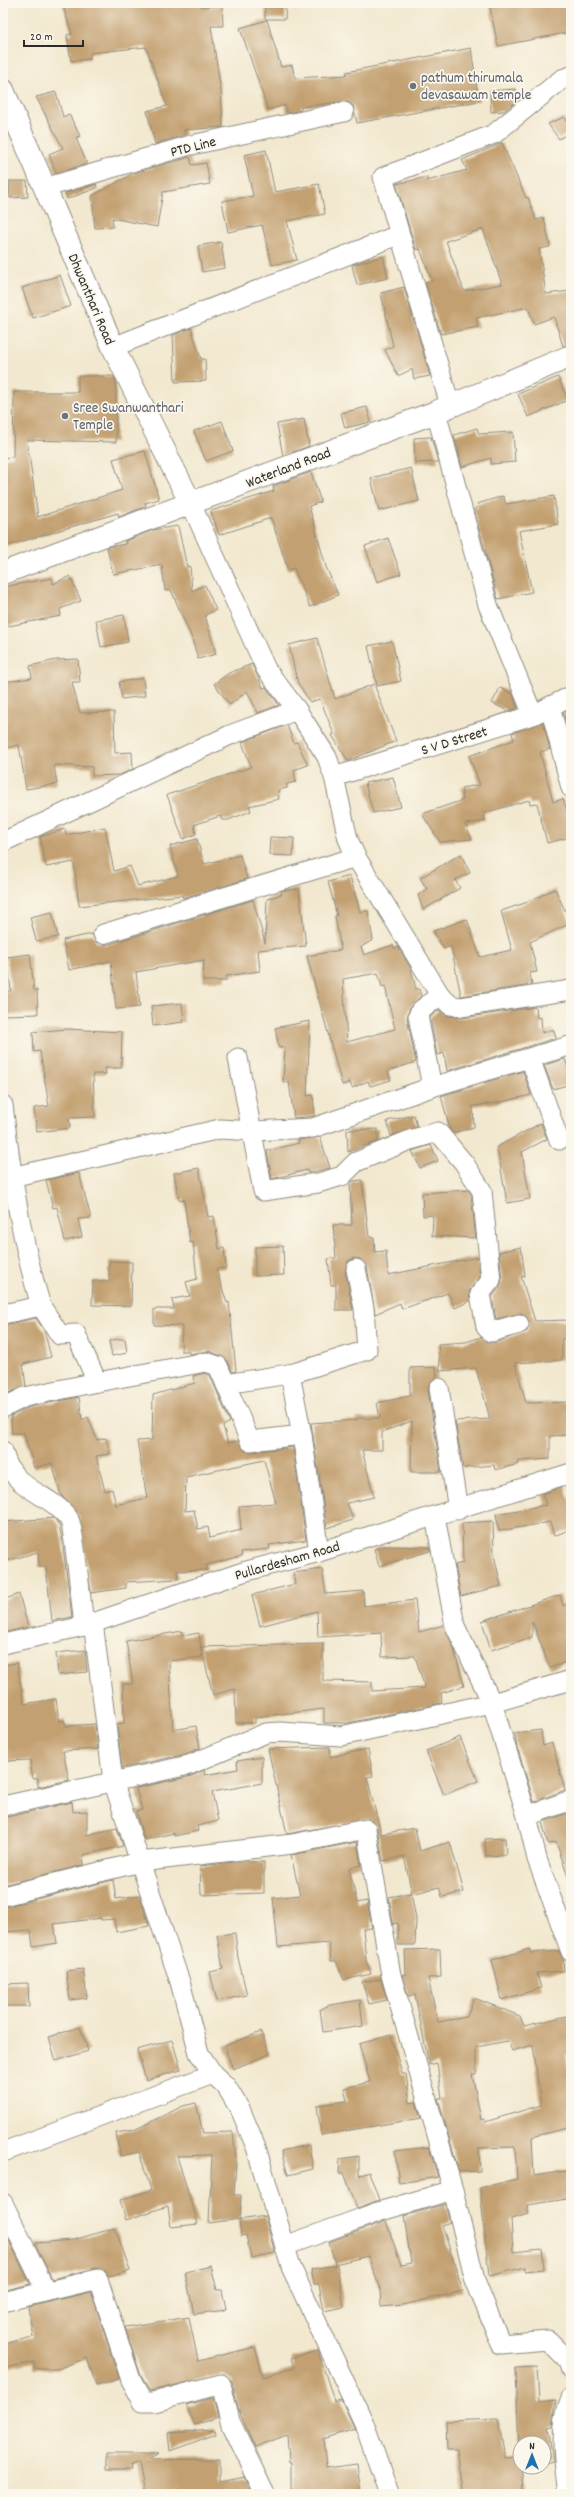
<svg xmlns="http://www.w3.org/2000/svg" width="574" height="2497" font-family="Dekko,sans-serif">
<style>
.building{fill:#c3a071;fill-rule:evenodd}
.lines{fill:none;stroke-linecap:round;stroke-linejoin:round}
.street-casing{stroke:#8e8a7d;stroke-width:21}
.secondary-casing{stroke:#8e8a7d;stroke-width:24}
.street{stroke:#fff;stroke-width:19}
.secondary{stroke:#fff;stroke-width:22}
.worship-dot{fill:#6b7280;stroke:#fbf7ec;stroke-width:1.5}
.labels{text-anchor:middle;stroke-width:3.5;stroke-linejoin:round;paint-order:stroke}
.worship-label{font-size:15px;fill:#5b616d;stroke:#fbf7ec;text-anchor:start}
.street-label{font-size:15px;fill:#2b2b2b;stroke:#fbf7ec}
</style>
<rect width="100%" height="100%" fill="#fbf7ec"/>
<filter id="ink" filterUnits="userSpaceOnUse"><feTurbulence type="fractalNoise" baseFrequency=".025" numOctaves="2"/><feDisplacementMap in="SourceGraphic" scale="8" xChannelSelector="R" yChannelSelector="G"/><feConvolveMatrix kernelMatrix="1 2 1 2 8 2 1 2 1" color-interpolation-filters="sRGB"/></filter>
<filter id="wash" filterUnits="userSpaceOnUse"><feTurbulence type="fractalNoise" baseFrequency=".012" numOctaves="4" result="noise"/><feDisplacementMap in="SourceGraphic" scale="16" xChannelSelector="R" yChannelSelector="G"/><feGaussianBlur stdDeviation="0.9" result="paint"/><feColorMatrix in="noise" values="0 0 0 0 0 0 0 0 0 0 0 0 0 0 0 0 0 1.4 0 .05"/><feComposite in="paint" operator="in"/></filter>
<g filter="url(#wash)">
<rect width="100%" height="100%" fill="#f2e8cf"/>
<g id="blocks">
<g class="building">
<path d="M62,3H201V7L222,6L223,26H211L221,92L223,127L184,130L185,135L155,144L147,111L167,106L146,47L90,53V59L71,61L67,35L72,34Z"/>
<path d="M265,3H286L285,19H265Z"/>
<path d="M489,3H571V32L498,46Z"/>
<path d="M267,20L281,67L292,65L295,78L347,75L346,72L471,48L479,101L357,123L353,105L347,101L301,107V110L287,113L285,105L268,110L240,28Z"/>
<path d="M516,89L517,101L504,111L491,112L490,91Z"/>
<path d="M56,92L63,117L69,114L80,136L76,138L87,164L56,173L49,154L63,148L36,97Z"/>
<path d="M564,117L571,126V131L559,139L548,124Z"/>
<path d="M502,143L526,198L528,197L536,220L544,218L550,247L539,249L546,294L571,291V344L563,346L554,317L534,324L528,307L476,318L478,327L441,334L425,282L432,281L420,249L416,250L396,184L427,177V181L467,170L462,160ZM483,229L502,284L464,291L446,241Z"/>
<path d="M266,150L275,192L319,184L325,214L287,221L297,260L272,265L262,225L228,232L222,201L253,196L244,155Z"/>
<path d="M190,157L192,165L206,163L210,184L163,192L157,227L112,218L113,227L95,228L92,196L134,173Z"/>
<path d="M9,181H27L28,197L10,198Z"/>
<path d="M96,184L97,188L67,199L65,193Z"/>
<path d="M221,242L225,268L202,272L198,246Z"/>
<path d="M383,256L388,278L357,285L352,265Z"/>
<path d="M60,275L71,306L33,318L22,288Z"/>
<path d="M404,287L430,376L414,379L412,369L398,376L385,350L393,346L381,293Z"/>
<path d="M191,328L201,359H205L206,381L175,382L173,335Z"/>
<path d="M78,376H113L116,381V442L27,440L38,517L122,490L113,459L145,451L159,499L145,503L146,506L119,517L118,513L3,547V458L13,457L14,392H78Z"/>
<path d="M558,377L568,400L528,417L518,394Z"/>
<path d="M367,407L371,422L345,428L341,413Z"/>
<path d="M304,419L309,446L283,456L277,424Z"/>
<path d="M222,421L233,451L206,461L194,431Z"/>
<path d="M477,428L479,434L513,432L515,462L491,464V458L462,467L454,435Z"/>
<path d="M431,437L438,462L415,463L414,438Z"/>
<path d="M411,468L419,501L379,511L371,478Z"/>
<path d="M311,472L321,502L309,506L326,567L338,595L310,607L294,568L288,570L271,518L219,535L211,511L274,491L273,486Z"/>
<path d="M503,496L506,504L554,496L558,524L519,531L532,592L498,599L474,509L478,507L477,504Z"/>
<path d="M178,526L187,567L190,566L192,591L205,585L216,610L205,615L216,654L198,659L191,636L171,590L165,591L162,565L113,574L107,547L126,544L125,541L153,530Z"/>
<path d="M388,538L401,574L377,582L365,546Z"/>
<path d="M70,576L81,601L60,609L61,616L3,627V587L52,578L53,584Z"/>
<path d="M124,615L128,642L101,647L96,620Z"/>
<path d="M317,638L335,699L374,684L396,741L348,761L332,735L334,734L320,699L310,702L298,683L295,672L289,645Z"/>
<path d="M392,641L401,681L377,686L368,646Z"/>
<path d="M78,659L80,682H72L80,713L114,712L115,753L132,752L133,769L120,775L92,776V767L54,765L57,784L26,789L19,745L3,749V682L32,678L30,666L56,660Z"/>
<path d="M252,664L263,688L266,687L279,705L258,713L247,691L230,705L214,684L229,673Z"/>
<path d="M143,678L145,696L122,699L119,682Z"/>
<path d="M500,688L513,694L517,708L508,711L492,703Z"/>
<path d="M571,709V743L563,712Z"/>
<path d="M543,722L550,749L540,752L553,802L563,799L571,822V837L547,843L537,803L530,804L529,800L484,813L485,821L465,824L472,839L440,842L422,814L463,800L461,788L480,785L469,756L514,740L512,733Z"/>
<path d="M287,725L294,743L297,742L308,765L294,770L296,782L287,784V788L278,790L279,799L249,806L251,811L228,820H222L220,816L194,825L196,834L183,839L167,795L251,767L242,742Z"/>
<path d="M393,777L401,807L373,813L365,783Z"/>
<path d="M105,827L114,871L130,866L138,886L178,876L170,846L197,839L204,864L240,855L247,879L183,898L182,895L79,906L74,862L46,867L40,837L65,829L66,835Z"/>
<path d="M270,837L294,838L293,856L269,855Z"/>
<path d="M461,854L470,873L455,880L460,888L423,910L418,895L427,889L420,878Z"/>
<path d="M350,876L360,912L368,911L373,940L361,947L364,955L393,945L394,948L398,947L411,969L416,989H419L421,996L410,1007L407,1018L416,1062L388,1071L391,1080L370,1086L368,1081L352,1088L349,1080V1083L342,1085L307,956L341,950L335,916L337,915L328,882ZM378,973L382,987L385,986L395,1029L347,1042L343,979Z"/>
<path d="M299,889L306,946L258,950L260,971L226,976V981H203L204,960L136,972L140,1007L116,1009L111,961L69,970L63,940L92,934L96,942L106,945L253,900L265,943L267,899L282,894L281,891Z"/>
<path d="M555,889L571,923L530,942L537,972L530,973L532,985L461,996L451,946L444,949L433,931L467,919L480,957L512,950L501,911L525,903Z"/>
<path d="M52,912L58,937L36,941L30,917Z"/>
<path d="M30,954L34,990H37L38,1014L3,1015V991H11L7,957Z"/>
<path d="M182,1003L184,1022L153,1026L151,1006Z"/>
<path d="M536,1007L537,1018L541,1017L542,1033L553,1029L556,1038L447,1071L444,1053L437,1055L430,1017L439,1010L448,1016L462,1018Z"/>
<path d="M310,1021L307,1096L313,1095L315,1116L294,1118L289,1082H283L285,1047L279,1048L275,1028Z"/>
<path d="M67,1029L122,1032L121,1068H105L106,1074H93L95,1117L69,1118L70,1128L37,1132L34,1108L49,1106L40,1051L34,1052L33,1032Z"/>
<path d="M565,1059L571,1075V1084L553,1089L544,1065Z"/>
<path d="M523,1071L531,1095L497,1103L473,1106L474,1127L453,1133L450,1129L441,1096Z"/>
<path d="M414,1115L417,1127L391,1136L387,1121Z"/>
<path d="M541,1123L547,1139L522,1152L530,1199L507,1203L497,1147Z"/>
<path d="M378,1129V1141L348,1152L347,1130Z"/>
<path d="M320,1137L330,1168L308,1173L307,1170L272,1179L267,1151L299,1143L298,1140Z"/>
<path d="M431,1145L438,1161L420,1168L412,1151Z"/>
<path d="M199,1168L208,1217L214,1216L219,1249L224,1248L226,1268L216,1269L227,1303L229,1302L236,1371L232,1372L228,1361L221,1356L209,1351L189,1354L188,1351H181L182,1326L154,1325V1309H174L172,1299L190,1296L186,1282L197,1279L193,1242L190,1243L184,1199L179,1200L174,1173Z"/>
<path d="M79,1173L91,1218L78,1219L82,1237L65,1241L57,1207L53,1208L46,1180Z"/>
<path d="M362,1180L369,1237H374L375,1252L386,1251L388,1275L478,1257L480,1277L469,1291L470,1301L455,1308L448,1293L402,1309L400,1303L375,1314L367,1266L360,1259L354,1258L348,1261L345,1271L353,1310H336V1285H331L328,1259L336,1258L333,1225H352L350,1184L353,1181Z"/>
<path d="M468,1190L471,1195L476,1238L432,1236L433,1215L423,1216L422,1193Z"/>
<path d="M283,1246L284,1275L255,1276V1247Z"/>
<path d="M521,1247L525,1276L521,1277L535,1321L571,1320V1339H562V1360L515,1363L526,1403L571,1402V1435L550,1436V1459L519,1461V1464L495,1470L494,1465L463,1468L455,1421L490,1419L476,1368L440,1371L438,1344L466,1342L481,1337L488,1342L494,1343L527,1331L529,1321L522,1313L496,1319L492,1297L500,1287L502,1279L499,1252Z"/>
<path d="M109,1261L132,1262L131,1306L92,1305L93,1281H109Z"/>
<path d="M36,1318L44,1330L51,1357L23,1364L26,1386L3,1395V1325Z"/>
<path d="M118,1339H125L127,1353L112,1356L109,1341Z"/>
<path d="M436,1367L437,1377L429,1384L428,1390L441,1472H411L412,1421L382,1432V1450H362L374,1497L347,1503L353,1520L327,1528L311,1423L357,1420V1418H380L377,1403L410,1396V1368Z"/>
<path d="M205,1373L210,1375L230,1422L223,1426L228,1443L238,1441L244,1450L251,1452L293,1447L306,1540L269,1545L270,1549L241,1552L242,1556L206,1565L207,1570L177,1571L178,1579L126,1582V1588L91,1593L79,1516L61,1495L52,1463L34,1468L24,1433H12L11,1416L29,1407L79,1397L82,1420L88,1417L97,1440L106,1438L110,1454L96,1456L105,1491L112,1489L116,1505L147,1498L137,1441L152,1440L153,1395L195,1383L193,1376ZM264,1460L276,1503L239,1506L241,1530L210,1538L208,1527L198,1529L194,1510L185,1511L186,1477Z"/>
<path d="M565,1486L571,1505V1529L554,1536L550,1522L499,1531L496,1514L546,1505L542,1494Z"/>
<path d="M54,1518L59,1525L62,1539L72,1617L52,1621L46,1567H39L38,1552L3,1562V1522Z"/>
<path d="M493,1521L494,1555L501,1586L461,1596L455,1565L463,1563L462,1523Z"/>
<path d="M384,1546L429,1547L430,1551L379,1566L374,1549Z"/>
<path d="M322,1569L326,1594L363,1591L364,1606L415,1600L419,1632L444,1625L454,1649L464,1686L441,1693L442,1703L348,1723H324V1709L255,1717V1723H236L235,1689L213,1695L201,1647L323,1644V1681L372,1682V1691L425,1688L415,1656L382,1657L381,1633L318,1637L317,1611L260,1626L252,1595L295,1584L293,1573Z"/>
<path d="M19,1594L28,1627L3,1633V1600Z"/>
<path d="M560,1595L563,1606L571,1602V1660L550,1668L532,1621V1637L491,1650L482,1621Z"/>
<path d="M182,1631V1636L199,1633L202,1657L169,1661L173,1730L196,1726L200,1748L186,1754L122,1768L117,1724L124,1723L123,1684H133L126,1641Z"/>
<path d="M85,1650L87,1672L58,1675L56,1653Z"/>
<path d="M17,1663L24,1704L56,1699L59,1722L64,1720L66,1726L95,1724L98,1749L63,1751L69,1780L38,1787V1778L33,1779L30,1760L3,1761V1665Z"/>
<path d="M541,1730L543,1746L552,1743L565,1790L534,1802L516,1743L515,1733Z"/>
<path d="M460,1737L478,1781L444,1795L426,1751Z"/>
<path d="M330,1747V1757L368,1749L373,1776L367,1777L381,1834L415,1828L420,1851L450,1842L464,1892L442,1897L439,1887L412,1894L404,1856L383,1861L377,1827L369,1819L287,1834L268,1749Z"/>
<path d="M262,1757V1783L212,1792L218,1821L197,1826L198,1831L174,1836V1833L144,1840L136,1811L142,1810L136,1788L192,1776L204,1770L205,1775L238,1769L237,1761Z"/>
<path d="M72,1802L73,1812L87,1811V1835L117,1828L123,1846L83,1855L84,1865L3,1885V1818Z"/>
<path d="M571,1812V1879H569L556,1842L548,1844L542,1822Z"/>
<path d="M505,1838L506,1855L486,1856L485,1839Z"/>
<path d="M357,1842L361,1865L349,1868L357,1903L367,1901L372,1928L363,1929L366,1960L371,1974L344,1980L336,1961H331L329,1943L278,1947L273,1898L300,1895L291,1855Z"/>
<path d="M233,1862H264V1893L201,1895L200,1866Z"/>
<path d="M113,1880L116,1899L140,1895L149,1926L116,1932L114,1919L101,1920V1918L54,1924L57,1943L33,1947L31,1930L3,1932V1907Z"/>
<path d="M411,1893L416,1919L415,1945H398V1923L393,1924L389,1897Z"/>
<path d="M235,1933L238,1958L247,1995L217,2001L210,1972L223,1969L217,1935Z"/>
<path d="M440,1949L441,1977L428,1978L438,2022L467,2017L474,1998L520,2016L524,2026L571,2015V2052L566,2053L571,2089V2127L532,2137L534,2176L571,2170V2186H565L567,2199L527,2205L529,2214L511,2219L513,2252L542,2249L544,2269L525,2271V2267L489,2276L480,2188L517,2179L515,2147L479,2148L480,2171L459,2172L438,2098H442L437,2063L429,2065L415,1995L408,1996L402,1975L406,1974L405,1950ZM508,2041L512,2051L533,2045L541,2105L485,2122L484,2119L481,2120L472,2074H476V2047Z"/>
<path d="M529,1949L531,1953L559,1951L563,1959L564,1971L537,1973L541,1988L502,2000L492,1960Z"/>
<path d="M83,1969L87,1998L70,2000L66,1971Z"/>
<path d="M381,1979L387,2000L369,2004L362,1982Z"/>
<path d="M28,1983L29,2006H4V1984Z"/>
<path d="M360,2000L363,2026L323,2032L320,2009L330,2005Z"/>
<path d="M80,2027L88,2051L56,2061L49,2037Z"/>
<path d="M261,2032L270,2054L233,2069L224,2046Z"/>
<path d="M391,2035L402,2074H406L410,2103L416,2102L421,2118L321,2135L317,2105L347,2101L344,2088L370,2082L359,2044Z"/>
<path d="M172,2040L181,2070L146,2080L137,2050Z"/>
<path d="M196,2103L203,2133L233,2132L236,2161L234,2195H241L240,2219L209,2223L212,2155L177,2156L198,2224L171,2227L168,2206L126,2220L120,2200L151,2190L139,2152L120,2156L116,2133L134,2130L183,2106Z"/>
<path d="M309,2145L313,2169L288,2175L281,2151Z"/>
<path d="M429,2147L438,2177L399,2183L395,2151Z"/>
<path d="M359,2156V2176L369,2172L379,2200L357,2208L344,2173H339L340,2159Z"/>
<path d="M445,2204L450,2222L442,2225L463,2291L403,2305L381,2307L380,2289L368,2256L335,2264L329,2242L386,2221L401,2265L411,2263L404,2216Z"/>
<path d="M265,2216L275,2253L251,2258L246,2235L241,2236L239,2220Z"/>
<path d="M3,2228L30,2284L3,2291Z"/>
<path d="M115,2228L130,2270L109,2276L105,2271L96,2268L52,2279L35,2243L73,2240Z"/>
<path d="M337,2265L344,2307L324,2311L319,2284H314L311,2269Z"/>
<path d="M211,2266L217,2290H222L226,2310L194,2314L185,2272Z"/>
<path d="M91,2292L119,2379L96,2385L87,2358L57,2369H34V2362L5,2368L3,2344L33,2337L28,2307Z"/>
<path d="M189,2317L198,2361L255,2347L263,2377L294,2368L291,2358L318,2351L334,2401L341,2399L355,2429L323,2439L326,2468L357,2464L361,2494H291V2462H289L287,2435L255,2447L238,2409L232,2381L224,2374L150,2391L141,2376L125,2327Z"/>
<path d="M537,2367L539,2402L556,2400L553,2426L548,2427L553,2461L544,2463V2443H520L523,2493L463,2494L456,2450H447L446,2421L498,2419L505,2458L519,2457L516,2368Z"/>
<path d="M213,2398L218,2417L195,2425L186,2405Z"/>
<path d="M215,2430L216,2434L170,2451L168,2433Z"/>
<path d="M106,2454H159L148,2460L219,2459V2482L245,2477L251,2491L235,2494H145L139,2463L131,2466L132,2470H106Z"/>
</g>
</g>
</g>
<g filter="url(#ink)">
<use href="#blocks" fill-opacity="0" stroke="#8e8a7d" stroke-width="1"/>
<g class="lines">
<defs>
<g id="street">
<path d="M44,188L187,146L344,112"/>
<path d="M113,347L398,235"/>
<path d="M450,405L383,177L494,134L562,79L571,76"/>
<path d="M436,412L488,605L533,715"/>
<path d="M550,706L571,788"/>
<path d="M334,777L533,715L571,696"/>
<path d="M3,842L230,735L297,710"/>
<path d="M356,857L440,995L450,1005L461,1007L571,990"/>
<path d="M103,934L356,857L348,839L334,777L327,757L297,710L266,669L191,504"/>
<path d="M238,1058L263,1191L318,1183L342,1176L356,1162L410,1140L438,1132L464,1163L482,1191L491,1280L480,1294L486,1327L491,1332L519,1324"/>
<path d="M530,1058L559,1140"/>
<path d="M432,1087L418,1016L420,1011L440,995"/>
<path d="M3,1105C11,1173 21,1240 41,1306L3,1314"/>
<path d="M3,1179L220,1129L253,1131L313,1128L432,1087L569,1046"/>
<path d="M290,1374L302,1435"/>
<path d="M97,1382L206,1362L218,1366L250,1441L302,1435L319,1552"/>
<path d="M226,1384L294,1373L367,1350L364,1308L356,1269"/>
<path d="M439,1388L458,1510"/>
<path d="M3,1408L25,1397L97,1382L76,1334L60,1335L41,1306"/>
<path d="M3,1451C12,1492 49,1491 69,1519C74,1527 82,1610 84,1626"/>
<path d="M435,1516L455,1626L492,1703L527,1816L537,1859L571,1952"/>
<path d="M93,1622L113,1781L180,1982L199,2053L213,2074L226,2086L241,2111L256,2147L291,2267L364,2423L389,2494"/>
<path d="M3,1644L84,1626L243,1572L319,1552L571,1473"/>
<path d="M3,1806L189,1765L266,1733L280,1732L341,1736L492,1703L571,1680"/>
<path d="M527,1816L571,1800"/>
<path d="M3,1896L140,1862L292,1844L366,1829L391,1975L453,2190L475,2280L501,2344L548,2340L568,2360L571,2371"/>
<path d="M3,2152L213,2074"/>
<path d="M3,2203L46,2291"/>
<path d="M285,2246L378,2212L453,2190"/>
<path d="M3,2302L98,2279L131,2380L143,2402H154L221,2384L230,2421L265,2494"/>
<path d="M568,2494C564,2463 558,2427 571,2398"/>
</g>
<g id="secondary">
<path d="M3,90L113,347L191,504"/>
<path d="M3,573L436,412L571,356"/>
</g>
</defs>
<use href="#street" class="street-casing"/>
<use href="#secondary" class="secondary-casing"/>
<use href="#street" class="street"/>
<use href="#secondary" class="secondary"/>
</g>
</g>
<g class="worship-dot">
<circle cx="413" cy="86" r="4"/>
<circle cx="65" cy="416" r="4"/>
</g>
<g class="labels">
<g class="worship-label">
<text x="421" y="82">pathum thirumala<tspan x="421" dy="17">devasawam temple</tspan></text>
<text x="73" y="412">Sree Swanwanthari<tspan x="73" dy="17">Temple</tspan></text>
</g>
<g class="street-label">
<text transform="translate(193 146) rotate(-14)" y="5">PTD Line</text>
<text transform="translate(92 299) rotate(67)" y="5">Dhwanthari Road</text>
<text transform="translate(288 467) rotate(-21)" y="5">Waterland Road</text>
<text transform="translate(454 740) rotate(-17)" y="5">S V D Street</text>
<text transform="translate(287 1560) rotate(-16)" y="5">Pullardesham Road</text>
</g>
</g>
<rect width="574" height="2497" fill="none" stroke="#fbf7ec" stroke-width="16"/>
<g transform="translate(532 2455)"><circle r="19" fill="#fbf7ec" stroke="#a8a59f"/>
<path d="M0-3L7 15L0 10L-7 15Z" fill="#1f6fb2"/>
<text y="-6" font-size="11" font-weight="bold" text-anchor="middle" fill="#2b2b2b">N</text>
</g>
<path d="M24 40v6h59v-6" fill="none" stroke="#2b2b2b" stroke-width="2"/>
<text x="30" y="40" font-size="12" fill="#2b2b2b" stroke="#fbf7ec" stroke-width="3" paint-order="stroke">20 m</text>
</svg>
